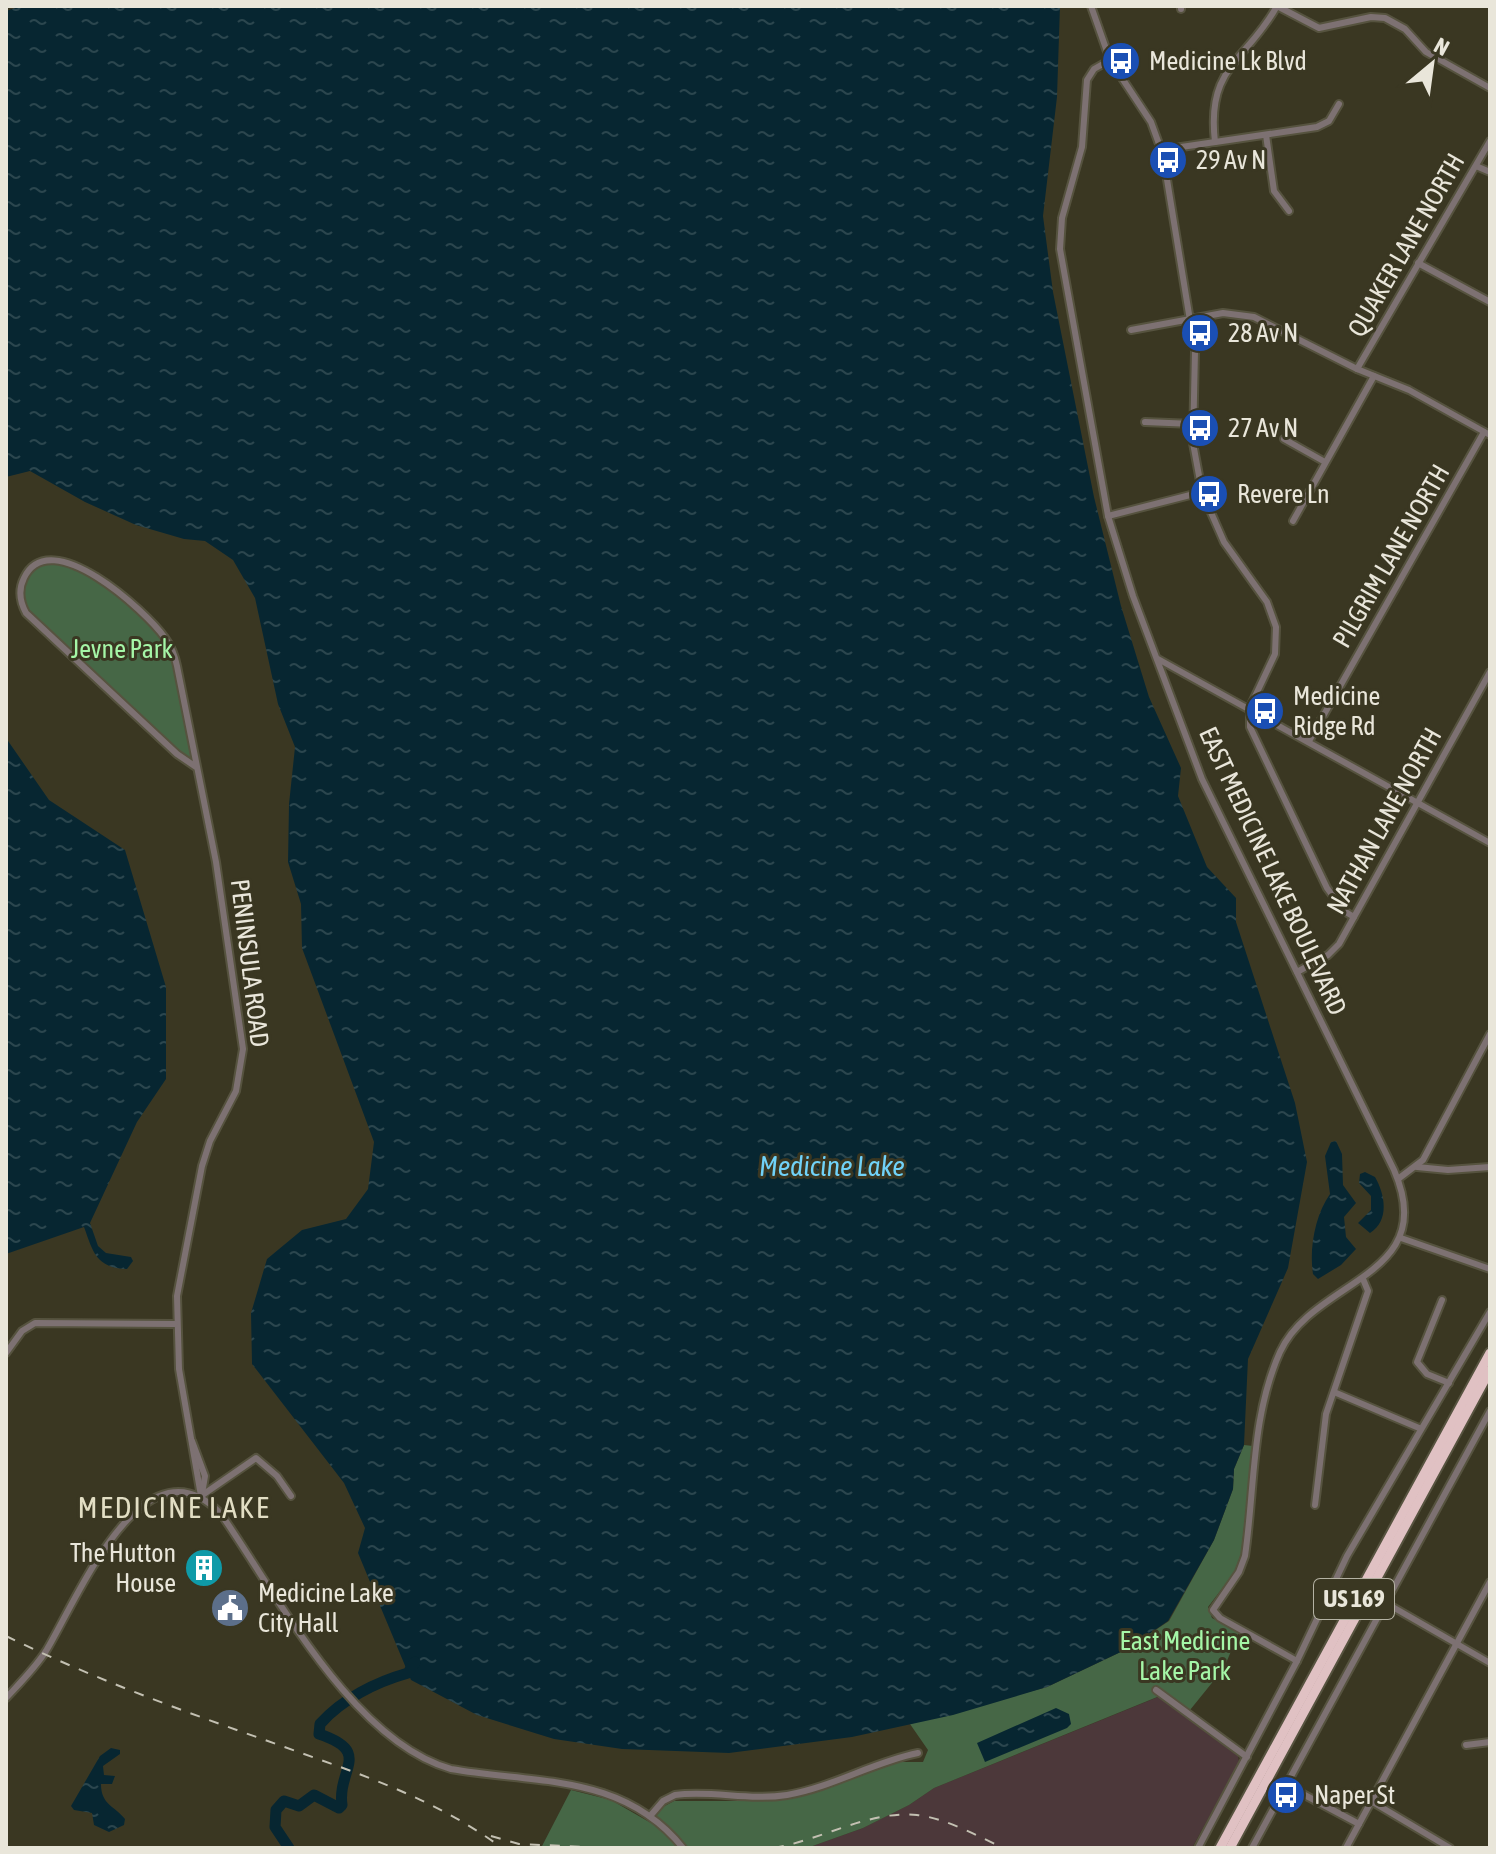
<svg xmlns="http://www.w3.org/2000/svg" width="1496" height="1854" font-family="'Asap Condensed',sans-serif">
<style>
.industrial{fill:#4c383a}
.green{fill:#466746}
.water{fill:url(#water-ripples)}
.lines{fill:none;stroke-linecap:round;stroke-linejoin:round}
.river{stroke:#072631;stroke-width:11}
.minor-casing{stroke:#56533f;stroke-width:10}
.highway-casing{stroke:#56533f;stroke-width:13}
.minor{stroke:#7d7172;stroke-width:6}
.highway{stroke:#e0c1c3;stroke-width:9}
.rail{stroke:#c3c0b2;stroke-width:2;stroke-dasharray:10 10;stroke-linecap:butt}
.labels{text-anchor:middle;stroke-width:6;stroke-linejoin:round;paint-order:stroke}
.shield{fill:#3a3722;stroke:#b4b2a3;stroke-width:2}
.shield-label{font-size:24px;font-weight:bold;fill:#e9e6da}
.poi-label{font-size:26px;fill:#e9e6da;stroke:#3a3722;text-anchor:start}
.street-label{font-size:26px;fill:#e9e6da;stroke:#3a3722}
.park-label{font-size:26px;fill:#a5f6a7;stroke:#3a3722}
.water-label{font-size:28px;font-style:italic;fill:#70d2f8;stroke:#3a3722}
.quarter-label{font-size:30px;letter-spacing:2px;fill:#e2dec4;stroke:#3a3722}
</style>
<defs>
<pattern id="water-ripples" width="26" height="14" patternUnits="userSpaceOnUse" patternTransform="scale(2)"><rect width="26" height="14" fill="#072631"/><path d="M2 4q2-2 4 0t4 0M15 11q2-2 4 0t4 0" fill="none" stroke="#2b464e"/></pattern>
</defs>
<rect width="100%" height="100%" fill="#3a3722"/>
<path class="industrial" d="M1158,1697L1238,1756L1239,1762L1192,1848H807L863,1828L909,1805L934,1788Z"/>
<g class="green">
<path d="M53,559C97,574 150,609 173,652C183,672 191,741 196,767L186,761L26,613L21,586L32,567Z"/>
<path d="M1244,1445L1253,1446L1241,1554L1234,1573L1208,1607L1212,1618L1239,1632L1224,1668L1190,1710L1167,1693L934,1788L909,1805L863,1828L807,1848H541L571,1790L611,1800L651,1823L663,1807L674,1801H763L819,1791L899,1762H923L928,1750L910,1724L1047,1687L1127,1649L1169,1621L1214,1540L1233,1489L1234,1469Z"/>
</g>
<g class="water">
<path d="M21,6H1060L1057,97L1043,216L1053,292L1094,497L1121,606L1149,697L1181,768L1178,796L1207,867L1236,898V922L1295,1103L1307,1162L1288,1268L1248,1359L1244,1445L1234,1469L1233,1489L1214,1540L1168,1621L1127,1649L1047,1687L953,1715L852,1737L729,1753L622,1749L554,1739L477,1715L411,1680L358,1553L365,1528L344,1483L252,1364L251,1313L267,1259L302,1230L346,1219L368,1189L374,1142L302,948L301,904L288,862L289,804L295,747L278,704L255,598L233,560L205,541L184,539L136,525L85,502L30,471L6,477V11Z"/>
<path d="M6,738L49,800L125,850L166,987V1079L137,1122L90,1223L98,1246L106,1253L131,1257L133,1261L127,1269C96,1268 93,1252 84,1227L6,1254Z"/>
<path d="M1336,1141L1342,1154L1343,1185L1356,1203L1344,1217L1346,1237L1356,1249L1341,1265L1318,1279L1313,1274C1309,1249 1315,1215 1330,1194L1325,1156L1331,1142Z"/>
<path d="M1365,1172L1375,1177C1385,1194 1390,1221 1370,1233L1358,1223L1371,1210V1196L1359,1183L1360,1174Z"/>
<path d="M1056,1708L1069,1714L1071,1724L1067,1728L985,1762L977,1743Z"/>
<path d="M111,1748L120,1750V1754L103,1766L104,1775L115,1776L112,1784H101C101,1805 115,1806 125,1819L124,1825L109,1832L94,1825L92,1813L74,1810L71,1806L100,1756Z"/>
</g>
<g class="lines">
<path class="river" d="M289,1848L275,1827L276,1810L284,1801L299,1806L314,1795L339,1808L342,1805C337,1769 373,1752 319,1734L320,1724C342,1699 376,1682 408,1673L415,1662"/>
<defs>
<g id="minor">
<path d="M1091,6L1110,60L1151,122L1163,155L1195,351L1193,443L1202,492L1224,542L1267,602L1276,627L1275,654L1250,707V727L1327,888L1344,911L1354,917"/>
<path d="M1277,6L1319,28L1371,17L1385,18L1405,29L1426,52L1490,88"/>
<path d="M1181,9V6"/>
<path d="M1110,60L1094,69L1087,80L1082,147L1062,218L1060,249L1108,516L1133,596L1202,779L1394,1170C1441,1278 1314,1278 1280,1352C1251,1417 1255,1488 1245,1556L1239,1572L1213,1610L1220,1618L1297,1661"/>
<path d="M1266,135L1274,191L1289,211"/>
<path d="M1215,142C1206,66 1246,62 1277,6"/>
<path d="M1161,150L1317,127L1329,121L1339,104"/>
<path d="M1476,166L1490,172"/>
<path d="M1418,263L1490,302"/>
<path d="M1131,330L1223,313L1254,317L1357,369L1409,390L1490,435"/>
<path d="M1357,369L1490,141"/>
<path d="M1145,422L1193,424"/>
<path d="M1284,439L1325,462"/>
<path d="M1108,516L1202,492"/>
<path d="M1293,521L1374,376"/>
<path d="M1158,659L1490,843"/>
<path d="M1309,741L1484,432"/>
<path d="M196,767L177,754L26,613C20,602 18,590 24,578C50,523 146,611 165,638C171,646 175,656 177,666L216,862L243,1049L236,1091L210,1141L202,1166L177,1296L179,1369L201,1496"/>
<path d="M1297,972L1328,955L1339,944L1490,672"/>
<path d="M1417,1167L1448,1170L1490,1167"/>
<path d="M1398,1179L1423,1160L1490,1034"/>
<path d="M1401,1238L1490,1269"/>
<path d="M1442,1300L1417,1362L1427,1374L1449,1383"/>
<path d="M6,1353L22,1331L35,1323L175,1324"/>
<path d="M1334,1392L1419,1428"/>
<path d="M192,1441L205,1476L202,1494"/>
<path d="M201,1496L256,1458L277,1476L291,1496"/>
<path d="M1315,1505L1326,1414L1368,1291L1363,1279"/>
<path d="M1384,1602L1490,1663"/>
<path d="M1156,1690L1247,1757"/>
<path d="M6,1698C20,1683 35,1668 46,1651C78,1598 144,1433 221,1514C278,1596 352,1741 451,1769C537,1784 623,1773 683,1848"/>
<path d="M1466,1745L1490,1742"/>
<path d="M1286,1785L1359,1824"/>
<path d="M1371,1801L1450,1848"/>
<path d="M651,1815L663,1801L675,1795C712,1790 749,1801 787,1795C833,1787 873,1762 918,1753"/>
<path d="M1198,1848L1297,1661L1347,1556L1490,1312"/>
<path d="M1252,1848L1490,1411"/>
<path d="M1346,1848L1490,1582"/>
</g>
<g id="highway">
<path d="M1220,1848L1490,1353"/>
<path d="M1230,1848L1490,1370"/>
</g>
</defs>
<use href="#minor" class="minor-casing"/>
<use href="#highway" class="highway-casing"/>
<use href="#minor" class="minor"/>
<use href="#highway" class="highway"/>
<g class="rail">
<path d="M6,1636C90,1677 177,1709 265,1740C347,1770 431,1795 502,1848"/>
<path d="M491,1836L519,1844L609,1848"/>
<path d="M774,1848C821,1840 870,1810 917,1815C945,1818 978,1836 1003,1848"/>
</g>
</g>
<defs>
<symbol id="bus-disc" viewBox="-11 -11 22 22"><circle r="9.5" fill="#1a4fb4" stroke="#3a3722"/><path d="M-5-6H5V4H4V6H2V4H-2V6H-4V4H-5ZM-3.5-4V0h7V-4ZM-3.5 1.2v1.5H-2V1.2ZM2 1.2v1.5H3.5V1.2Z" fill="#fff"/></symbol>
<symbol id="building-disc" viewBox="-11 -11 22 22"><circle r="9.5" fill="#0f9aa8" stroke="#3a3722"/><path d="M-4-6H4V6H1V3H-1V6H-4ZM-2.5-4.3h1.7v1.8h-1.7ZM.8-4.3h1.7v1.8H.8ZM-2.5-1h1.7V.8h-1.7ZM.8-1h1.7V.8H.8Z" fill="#fff"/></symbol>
<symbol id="civic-disc" viewBox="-11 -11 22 22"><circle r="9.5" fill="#5c6f8a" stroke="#3a3722"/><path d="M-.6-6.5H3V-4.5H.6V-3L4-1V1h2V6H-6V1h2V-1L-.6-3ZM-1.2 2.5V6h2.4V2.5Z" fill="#fff"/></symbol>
</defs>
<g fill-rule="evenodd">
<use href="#bus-disc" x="1099" y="39" width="44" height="44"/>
<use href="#bus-disc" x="1146" y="138" width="44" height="44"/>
<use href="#bus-disc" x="1178" y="311" width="44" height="44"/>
<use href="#bus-disc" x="1178" y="406" width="44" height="44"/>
<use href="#bus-disc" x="1187" y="472" width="44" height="44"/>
<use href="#bus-disc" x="1243" y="689" width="44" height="44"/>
<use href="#building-disc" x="182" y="1546" width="44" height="44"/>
<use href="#civic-disc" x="208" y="1586" width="44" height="44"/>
<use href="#bus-disc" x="1264" y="1773" width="44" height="44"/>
</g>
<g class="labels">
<rect class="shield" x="1314" y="1579" width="80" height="40" rx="6"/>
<g class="shield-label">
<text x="1354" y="1607">US 169</text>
</g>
<g class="poi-label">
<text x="1149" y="70">Medicine Lk Blvd</text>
<text x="1196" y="169">29 Av N</text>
<text x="1228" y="342">28 Av N</text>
<text x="1228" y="437">27 Av N</text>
<text x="1237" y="503">Revere Ln</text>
<text x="1293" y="705">Medicine<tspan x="1293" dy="30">Ridge Rd</tspan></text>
<text x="176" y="1562" text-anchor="end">The Hutton<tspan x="176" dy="30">House</tspan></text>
<text x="258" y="1602">Medicine Lake<tspan x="258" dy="30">City Hall</tspan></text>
<text x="1314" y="1804">Naper St</text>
</g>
<g class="street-label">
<text transform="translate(1406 245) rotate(-60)" y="9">QUAKER LANE NORTH</text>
<text transform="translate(1391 556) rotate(-60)" y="9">PILGRIM LANE NORTH</text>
<text transform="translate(1384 821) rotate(-61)" y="9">NATHAN LANE NORTH</text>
<text transform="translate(1273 871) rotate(65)" y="9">EAST MEDICINE LAKE BOULEVARD</text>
<text transform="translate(250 963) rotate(83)" y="9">PENINSULA ROAD</text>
</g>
<g class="park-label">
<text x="122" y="658">Jevne Park</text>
<text x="1185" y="1650">East Medicine<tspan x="1185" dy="30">Lake Park</tspan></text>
</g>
<g class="water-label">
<text x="832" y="1176">Medicine Lake</text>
</g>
<g class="quarter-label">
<text x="174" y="1518">MEDICINE LAKE</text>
</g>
</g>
<rect width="1496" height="1854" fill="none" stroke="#e9e6da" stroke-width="16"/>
<g transform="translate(1432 64) rotate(29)" stroke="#3a3722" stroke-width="6" paint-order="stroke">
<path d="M0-6L14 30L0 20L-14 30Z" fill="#e9e6da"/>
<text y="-12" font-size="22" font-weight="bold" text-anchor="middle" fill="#e9e6da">N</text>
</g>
</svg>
